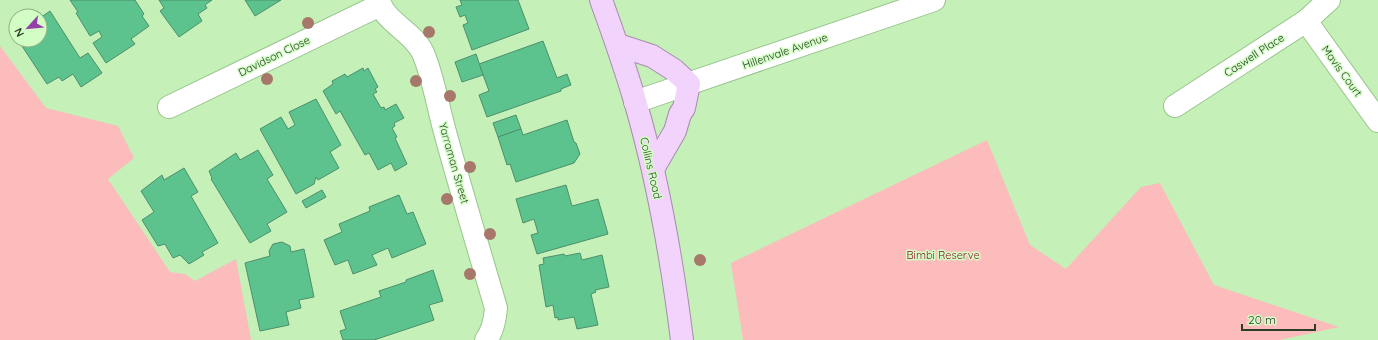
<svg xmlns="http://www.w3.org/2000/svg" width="1378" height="340" font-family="Quicksand,sans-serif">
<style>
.green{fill:#fcbcbc}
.building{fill:#5dc38e;stroke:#4d8f6b}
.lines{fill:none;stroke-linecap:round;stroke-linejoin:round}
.minor-casing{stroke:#9ac48e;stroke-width:24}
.major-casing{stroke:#a88cb0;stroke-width:24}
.minor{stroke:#fff;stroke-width:22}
.major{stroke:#f2d3fb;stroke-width:22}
.tree{fill:#a7786a}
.labels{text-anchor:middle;stroke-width:3;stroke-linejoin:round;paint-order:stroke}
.street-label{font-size:11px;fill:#2c3d27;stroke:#d2fec5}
.park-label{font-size:11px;fill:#8f162b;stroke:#d2fec5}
</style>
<rect width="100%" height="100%" fill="#c5f0b8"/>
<g class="green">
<path d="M0,46L46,108L118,126L134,158L108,179L170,272L185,274L195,281L236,259L251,340H0Z"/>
<path d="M987,140L1030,245L1066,269L1141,187L1160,183L1214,285L1339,327L1280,340H743L731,263Z"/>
</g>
<g class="building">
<path d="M70,0H135L144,14L142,16L149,26L131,39L135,44L106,63L93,43L102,37L99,31L90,36L76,13L78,12Z"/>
<path d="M159,0H212L205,5L207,8L198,14L202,21L179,37L160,11L164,8Z"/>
<path d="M245,0H281L255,16Z"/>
<path d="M460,0H518L529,29L472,50L463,25L468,23L465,15L460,17L456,7L462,5Z"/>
<path d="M50,11L80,58L88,53L102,73L81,87L73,74L62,81L59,77L47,84L18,40H40V18Z"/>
<path d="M543,41L557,78L567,74L571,85L561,89V91L487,117L479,95L489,91L479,64Z"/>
<path d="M476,54L483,75L462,82L455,62Z"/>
<path d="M363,68L364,71L368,68L378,87L375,89L377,92L373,94L381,108L384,107L385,110L396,104L404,118L394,123L395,126L392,128L397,137L395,138L407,164L395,171L391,163L378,170L369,153L365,155L340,111L336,114L323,91L333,84L332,81L345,74L347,77Z"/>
<path d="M316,99L341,145L330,152L339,168L318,180L316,177L314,184L296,194L260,129L281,117L288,129L295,125L289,112Z"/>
<path d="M516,115L521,129L498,137L493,123Z"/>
<path d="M567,120L574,142L576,143L580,154L574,163L516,182L510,164L507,165L498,137L521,129L523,135Z"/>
<path d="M258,150L273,175L267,179L287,212L267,224L271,231L250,243L211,179L212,178L209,171L236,153L240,160Z"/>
<path d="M184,168L198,192L191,196L218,243L202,252L204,255L189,264L180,255L173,258L165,244L158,246L142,220L154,212L141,191L162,175L164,180Z"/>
<path d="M566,185L572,206L598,199L608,234L537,254L531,235L538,233L534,219L523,223L516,199Z"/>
<path d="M322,190L326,197L306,208L302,201Z"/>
<path d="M399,195L407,214L413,212L426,244L392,258L388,248L372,255L377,265L353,274L348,260L335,265L324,240L342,232L339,224L370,211L369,207Z"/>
<path d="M282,242L290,246L291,252L304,249L314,297L299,300L301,308L286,312L289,325L260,331L245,263L270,256L269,251L273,244Z"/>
<path d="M580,253L582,260L602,255L609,287L595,290L596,292L591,294L598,325L577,329L574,317L558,320V317L555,318L553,305L546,307L539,265L544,264L543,258L564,254L565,256Z"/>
<path d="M433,270L443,301L429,305L434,320L374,340H343L340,331L346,329L340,311L381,297L379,291L406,282V280Z"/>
</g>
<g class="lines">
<defs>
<g id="minor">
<path d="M379,0C384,22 413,31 423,53C433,76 438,107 445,132C461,191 479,250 496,308C495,320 493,331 486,340"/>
<path d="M1306,21L1378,121"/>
<path d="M635,102L934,0"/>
<path d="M1175,106L1306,21L1329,0"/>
<path d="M169,107L380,5"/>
</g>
<g id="major">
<path d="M601,0C613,33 625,67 635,101C658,179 672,260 682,340"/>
<path d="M618,45L652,56L674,70L689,84L684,108L680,114L675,131L653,169"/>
</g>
</defs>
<use href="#minor" class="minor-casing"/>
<use href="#major" class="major-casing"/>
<use href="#minor" class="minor"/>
<use href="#major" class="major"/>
</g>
<g class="tree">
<circle cx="308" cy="23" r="6"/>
<circle cx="429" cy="32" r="6"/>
<circle cx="267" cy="79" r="6"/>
<circle cx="416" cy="81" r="6"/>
<circle cx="450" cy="96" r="6"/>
<circle cx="470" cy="167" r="6"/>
<circle cx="447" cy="199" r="6"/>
<circle cx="490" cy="234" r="6"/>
<circle cx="700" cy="260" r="6"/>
<circle cx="470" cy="274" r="6"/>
</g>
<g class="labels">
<g class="street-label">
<text transform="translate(785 51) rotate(-19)" y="4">Hillenvale Avenue</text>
<text transform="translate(1254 55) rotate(-33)" y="4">Caswell Place</text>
<text transform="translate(274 56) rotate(-26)" y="4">Davidson Close</text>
<text transform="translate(1342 71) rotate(54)" y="4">Mavis Court</text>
<text transform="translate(454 163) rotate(74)" y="4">Yarraman Street</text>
<text transform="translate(651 168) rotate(77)" y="4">Collins Road</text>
</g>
<g class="park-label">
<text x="943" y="259">Bimbi Reserve</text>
</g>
</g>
<g transform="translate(28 28) rotate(243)"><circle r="19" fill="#d2fec5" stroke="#90b186"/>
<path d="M0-3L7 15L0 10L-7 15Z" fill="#953fad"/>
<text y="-6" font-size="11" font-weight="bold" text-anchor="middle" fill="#2c3d27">N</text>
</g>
<path d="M1242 324v6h73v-6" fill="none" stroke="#2c3d27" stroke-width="2"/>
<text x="1248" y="324" font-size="12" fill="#2c3d27" stroke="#d2fec5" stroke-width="3" paint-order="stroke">20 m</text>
</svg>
